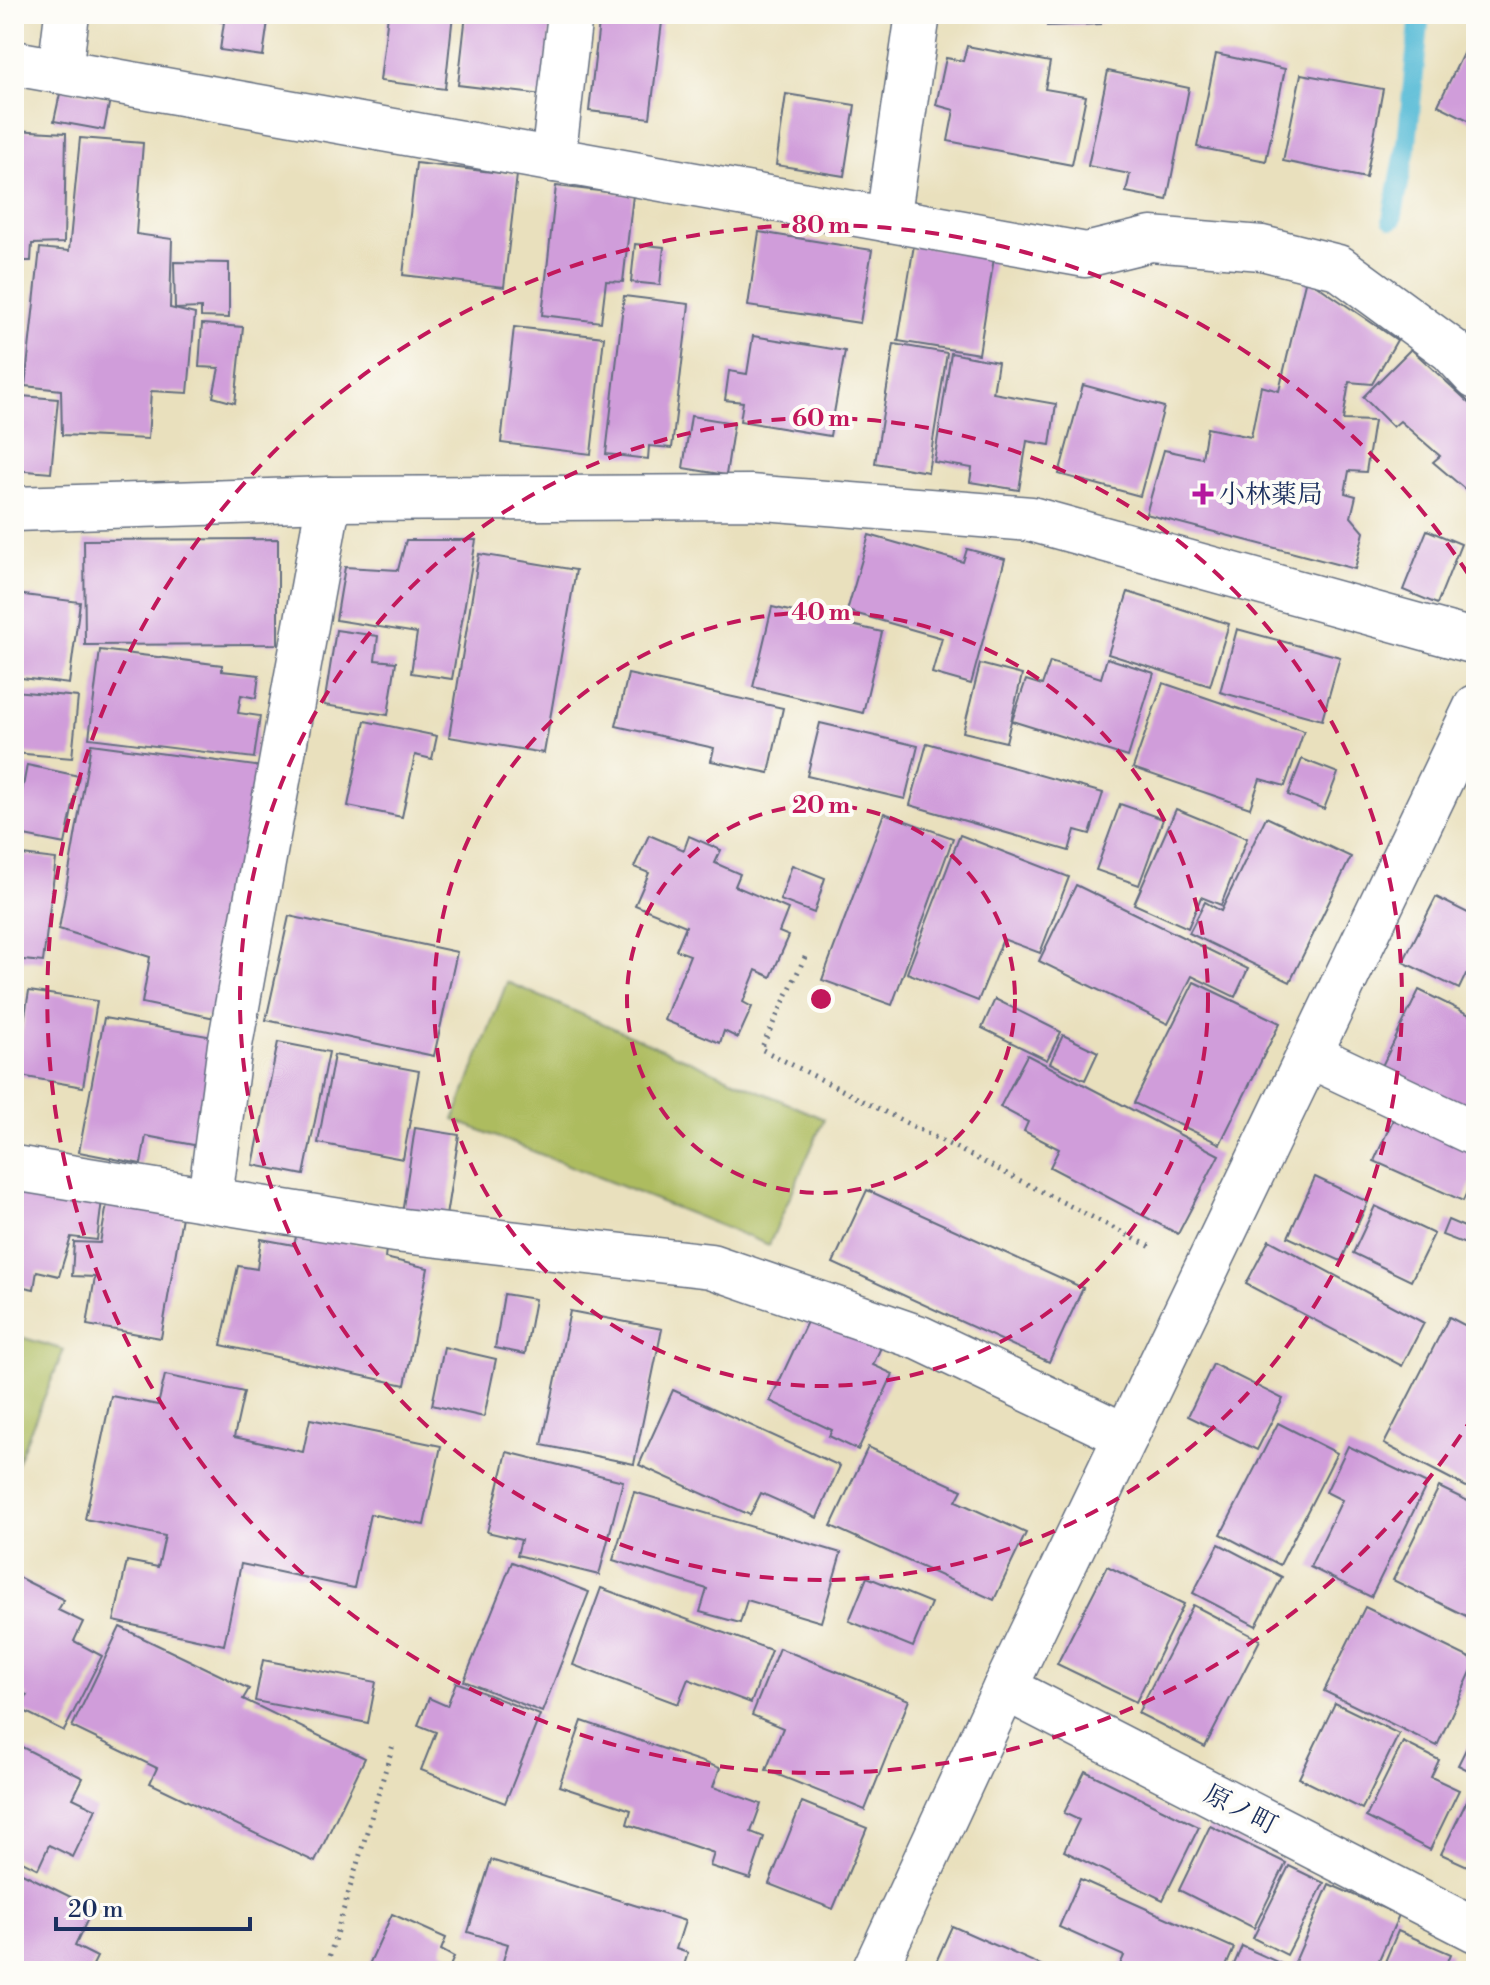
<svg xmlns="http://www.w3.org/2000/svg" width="1490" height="1985" font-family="'Libre Bodoni','Noto Serif JP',serif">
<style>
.green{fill:#adbc5f;stroke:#64765e;stroke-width:2}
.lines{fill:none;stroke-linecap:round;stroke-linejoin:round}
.stream{stroke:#59bcd7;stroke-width:20}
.building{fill:#d09dda}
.street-casing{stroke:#636d7f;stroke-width:47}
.path{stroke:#636d7f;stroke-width:5;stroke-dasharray:2 6;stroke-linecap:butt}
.street{stroke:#fff;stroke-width:44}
.ring{fill:none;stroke:#c2185b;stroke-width:4;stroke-dasharray:14 10}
.poi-dot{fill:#b5179e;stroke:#fdfcf7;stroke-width:3}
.labels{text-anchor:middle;stroke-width:8;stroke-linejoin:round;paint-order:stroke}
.poi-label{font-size:26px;fill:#1b2f5e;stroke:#fdfcf7;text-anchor:start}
.street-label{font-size:26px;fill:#1b2f5e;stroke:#fdfcf7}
.centre{fill:#c2185b;stroke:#fdfcf7;stroke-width:4}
.ring-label{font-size:24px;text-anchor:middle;font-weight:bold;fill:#c2185b;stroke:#fdfcf7;stroke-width:8;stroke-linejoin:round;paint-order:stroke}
</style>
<rect width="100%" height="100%" fill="#fdfcf7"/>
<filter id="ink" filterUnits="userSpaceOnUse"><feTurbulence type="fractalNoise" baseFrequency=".0125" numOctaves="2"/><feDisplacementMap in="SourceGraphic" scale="16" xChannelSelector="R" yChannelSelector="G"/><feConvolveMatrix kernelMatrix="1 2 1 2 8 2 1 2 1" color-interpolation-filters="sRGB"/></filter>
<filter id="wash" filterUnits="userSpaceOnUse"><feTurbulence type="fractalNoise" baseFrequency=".006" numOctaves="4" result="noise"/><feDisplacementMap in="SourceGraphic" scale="32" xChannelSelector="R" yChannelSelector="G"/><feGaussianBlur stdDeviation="1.8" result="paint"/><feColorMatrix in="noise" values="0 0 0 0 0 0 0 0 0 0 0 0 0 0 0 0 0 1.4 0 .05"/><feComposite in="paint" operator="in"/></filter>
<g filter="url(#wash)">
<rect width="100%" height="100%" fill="#e9e0bd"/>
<g class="green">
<path d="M507,982L824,1119L769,1245L454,1120Z"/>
<path d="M14,1335L64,1350L14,1470Z"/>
</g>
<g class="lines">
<path class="stream" d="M1392,219L1407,143L1420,14"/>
</g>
<g id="blocks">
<g class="building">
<path d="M181,14H269L263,56L220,50L224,22Z"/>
<path d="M388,14H453L445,89L380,81Z"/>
<path d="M466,14H552L543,95L458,85Z"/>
<path d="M600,14H663L650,118L589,111Z"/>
<path d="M1047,14H1101V24L1047,26Z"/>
<path d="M1476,27V124L1438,105Z"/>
<path d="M967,46L1050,62L1045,89L1086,96L1072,165L948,141L954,110L936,105L946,58L963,61Z"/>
<path d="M1216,54L1285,69L1266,161L1197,147Z"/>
<path d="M1108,71L1189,88L1167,200L1126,192L1130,174L1088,166Z"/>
<path d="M1301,74L1383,89L1366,178L1283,161Z"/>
<path d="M61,89L110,99L104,130L54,121Z"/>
<path d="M786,94L855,105L844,176L776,165Z"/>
<path d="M14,130L66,133L64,243L32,244L31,261H14Z"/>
<path d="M80,138L143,143L136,234L172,239L170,308L195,314L188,393L151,391L148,439L62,435L61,390L25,386L40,248L69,251Z"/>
<path d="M416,163L517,175L504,287L403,275Z"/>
<path d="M556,186L633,195L623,282L606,281L601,322L542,315Z"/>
<path d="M759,232L872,250L860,323L748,306Z"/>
<path d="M635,244L664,247L660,285L631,282Z"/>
<path d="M914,245L994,258L979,354L898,341Z"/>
<path d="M174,262L229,263V318L201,317V308L175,309Z"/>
<path d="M1306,278L1397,340L1372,384L1349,382L1343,420L1374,421L1366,472L1349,471L1345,493L1356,496L1351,517L1364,532L1355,569L1146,514L1164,450L1202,458L1207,428L1251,437L1261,386L1279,391Z"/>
<path d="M624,296L689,304L672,448L649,446L648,459L606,454Z"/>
<path d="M202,324L243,327L235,403L213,397L219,368L199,367Z"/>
<path d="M514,327L604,337L591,454L501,443Z"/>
<path d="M753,336L845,351L830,436L740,421L743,402L725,400L729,371L747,374Z"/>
<path d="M894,344L947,353L928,472L875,463Z"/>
<path d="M1411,349L1476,409L1473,496L1433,462L1440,456L1400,421L1393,427L1363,397Z"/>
<path d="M951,353L998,362L993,393L1056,404L1050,445L1027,441L1019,490L970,482L972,468L934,462Z"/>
<path d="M1083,385L1164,407L1140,496L1059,474Z"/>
<path d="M21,396L58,399L51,473L14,470Z"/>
<path d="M691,416L734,423L726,475L683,468Z"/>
<path d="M1427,530L1461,544L1437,604L1403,590Z"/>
<path d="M869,535L963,562L967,549L1005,559L971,684L932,673L942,638L847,611Z"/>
<path d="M278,539V644L85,645L84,540Z"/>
<path d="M406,540H476L452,679L411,673L417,633L336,620L345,567L398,570Z"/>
<path d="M479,554L576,570L544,753L449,737Z"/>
<path d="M1128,592L1229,624L1210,686L1108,654Z"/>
<path d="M16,594L80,602L69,684L14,677Z"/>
<path d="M772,607L882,632L863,713L753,687Z"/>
<path d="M1237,629L1340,657L1322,720L1220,692Z"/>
<path d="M336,630L378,636L375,660L396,662L388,715L324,705Z"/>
<path d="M100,650L222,665V671L259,675L256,698L241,695L238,713L260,716L254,758L89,738Z"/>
<path d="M1107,658L1154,673L1128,757L1012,721L1026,680L1042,685L1050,662L1101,678Z"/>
<path d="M980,664L1022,675L1006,742L963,732Z"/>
<path d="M628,674L783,708L769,773L711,761L714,748L616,726Z"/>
<path d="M1163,683L1304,731L1285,786L1260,779L1250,808L1133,768Z"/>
<path d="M14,691L78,697L72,758L14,753Z"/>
<path d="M365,721L437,736L432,759L415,755L402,817L348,806Z"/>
<path d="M820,723L918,746L905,799L807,776Z"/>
<path d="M927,743L1103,793L1090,834L1075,830L1069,851L910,805Z"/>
<path d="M91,744L263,767L220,1019L142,1003L150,957L59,929Z"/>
<path d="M1302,759L1338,773L1324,809L1288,795Z"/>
<path d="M27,765L79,776L65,844L14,834Z"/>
<path d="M1120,804L1163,819L1139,885L1096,870Z"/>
<path d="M1176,809L1247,838L1221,905L1201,897L1188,928L1134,904Z"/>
<path d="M884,813L953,838L892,1005L822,980Z"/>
<path d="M1266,817L1351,857L1290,982L1189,933L1205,902L1221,911Z"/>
<path d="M649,835L684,850L689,836L721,850L715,863L740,874L735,886L788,909L779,932L789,936L771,977L756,970L743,1002L752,1007L738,1038L724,1031L720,1043L664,1020L690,955L676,950L686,926L635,905L649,873L634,867Z"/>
<path d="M960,835L1069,877L1040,953L1003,939L978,1001L907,973Z"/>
<path d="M14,854L56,859L43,962L14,959Z"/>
<path d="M792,865L825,878L814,913L780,900Z"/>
<path d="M1076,885L1248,969L1235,997L1192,976L1168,1024L1039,961Z"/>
<path d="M1436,897L1476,917V979L1466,974L1459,989L1403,962Z"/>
<path d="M289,916L457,952L434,1056L266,1020Z"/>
<path d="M1194,982L1280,1023L1220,1144L1134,1103Z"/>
<path d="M1419,990L1476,1018V1113L1382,1066Z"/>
<path d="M29,991L97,1001L83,1087L15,1075Z"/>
<path d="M995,999L1061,1032L1047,1060L982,1028Z"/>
<path d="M104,1018L219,1038L199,1146L146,1136L141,1164L79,1152Z"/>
<path d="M1063,1035L1098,1052L1085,1080L1050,1063Z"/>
<path d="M278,1042L329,1052L304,1175L253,1165Z"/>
<path d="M334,1055L419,1071L403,1159L318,1143Z"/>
<path d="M1027,1055L1219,1155L1178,1234L1050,1167L1059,1149L1024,1131L1028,1122L1000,1107Z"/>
<path d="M1395,1115L1476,1151V1185L1471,1183L1463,1201L1374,1161Z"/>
<path d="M415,1128L459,1135L445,1222L402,1214Z"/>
<path d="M1315,1177L1368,1202L1341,1261L1288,1237Z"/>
<path d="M14,1181L103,1192L97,1240L71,1237L59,1276L37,1271L34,1289L14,1285Z"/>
<path d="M867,1190L1083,1288L1049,1362L833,1263Z"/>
<path d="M109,1193L184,1205L161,1338L87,1325L95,1277L72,1276L74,1242L100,1243Z"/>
<path d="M1375,1206L1434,1234L1411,1281L1353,1253Z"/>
<path d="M1448,1220L1474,1231L1468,1245L1442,1235Z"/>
<path d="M297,1233L386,1249L385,1258L428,1268L405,1385L221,1345L238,1266L257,1269L261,1239L294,1245Z"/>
<path d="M1269,1240L1424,1323L1402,1366L1246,1284Z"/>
<path d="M504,1294L535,1299L525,1354L495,1348Z"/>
<path d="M570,1311L662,1329L634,1464L542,1445Z"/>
<path d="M811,1313L882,1345L873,1365L893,1374L858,1450L829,1436L832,1430L770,1401Z"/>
<path d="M1449,1317L1476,1331V1492L1384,1444Z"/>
<path d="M444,1347L496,1359L484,1417L432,1405Z"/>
<path d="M1213,1364L1283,1399L1257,1450L1188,1416Z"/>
<path d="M165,1375L244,1392L234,1437L303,1452L310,1419L441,1446L424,1525L370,1514L354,1588L241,1564L224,1645L114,1621L127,1561L158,1567L165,1536L85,1519L111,1396L158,1405Z"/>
<path d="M673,1390L840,1466L817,1518L761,1493L750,1515L639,1465Z"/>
<path d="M1278,1423L1337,1453L1280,1565L1221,1534Z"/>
<path d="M1348,1446L1427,1484L1371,1597L1310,1567L1342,1500L1326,1492Z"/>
<path d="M868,1447L962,1490L956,1501L1026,1533L994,1600L831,1526Z"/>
<path d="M507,1452L623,1481L599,1575L517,1555L521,1540L487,1532Z"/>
<path d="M1439,1487L1476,1505V1621L1393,1580Z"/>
<path d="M634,1492L841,1553L821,1622L747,1600L740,1623L700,1612L707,1589L613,1560Z"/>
<path d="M1219,1544L1282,1577L1256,1626L1193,1593Z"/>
<path d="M512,1562L589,1592L542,1712L464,1681Z"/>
<path d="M1107,1566L1184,1604L1136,1702L1057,1664Z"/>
<path d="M14,1575L64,1600L58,1610L83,1622L74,1641L102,1656L64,1731L20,1709L27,1695L14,1689Z"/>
<path d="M867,1577L931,1603L913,1647L849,1621Z"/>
<path d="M601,1588L771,1650L751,1703L688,1679L678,1704L573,1665Z"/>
<path d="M1193,1605L1260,1640L1205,1747L1138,1713Z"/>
<path d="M1365,1607L1476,1661L1437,1746L1324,1691Z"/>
<path d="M120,1627L249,1689L243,1699L365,1758L315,1862L150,1783L157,1768L72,1727Z"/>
<path d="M779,1648L909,1700L865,1810L766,1770L783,1728L752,1715Z"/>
<path d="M263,1660L376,1682L368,1723L255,1701Z"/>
<path d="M456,1682L540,1715L505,1803L421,1770L436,1732L418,1725L429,1698L447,1706Z"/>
<path d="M1335,1703L1399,1734L1362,1809L1299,1778Z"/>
<path d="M582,1721L720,1768L713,1787L761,1804L751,1832L764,1837L750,1879L710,1866L714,1853L627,1824L631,1810L559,1786Z"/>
<path d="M1476,1729V1774L1458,1765Z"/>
<path d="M1403,1742L1439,1760L1431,1777L1459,1790L1430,1850L1366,1817Z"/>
<path d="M14,1743L83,1778L73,1798L96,1809L73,1857L49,1845L38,1869L14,1857Z"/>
<path d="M1085,1771L1199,1827L1163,1900L1064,1851L1079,1820L1064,1813Z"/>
<path d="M1476,1782V1870L1441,1854Z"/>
<path d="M802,1802L867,1828L833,1909L769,1884Z"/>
<path d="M1210,1826L1286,1863L1254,1928L1179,1890Z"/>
<path d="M491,1860L685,1921L676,1949L688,1953L682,1971H500L508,1944L468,1932Z"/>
<path d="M1289,1866L1324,1883L1287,1955L1253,1938Z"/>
<path d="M14,1869L93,1908L75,1946L97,1957L90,1971H14Z"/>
<path d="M1080,1879L1234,1948L1224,1971H1117L1124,1956L1059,1927Z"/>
<path d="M1329,1884L1399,1915L1374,1971H1291Z"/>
<path d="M392,1914L446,1938L441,1950L454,1957L448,1971H366Z"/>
<path d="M952,1926L1054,1971H932Z"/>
<path d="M1398,1931L1451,1954L1444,1971H1381Z"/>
<path d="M1242,1946L1286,1966L1284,1971H1231Z"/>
</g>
</g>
</g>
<g filter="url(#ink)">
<use href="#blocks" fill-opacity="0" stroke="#636d7f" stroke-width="2"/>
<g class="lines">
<defs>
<g id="street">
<path d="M14,63L1086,255L1151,239L1262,248L1338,267L1451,350L1476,377"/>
<path d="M60,71L67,14"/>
<path d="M553,160L570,14"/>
<path d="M888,220L918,14"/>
<path d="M14,509L329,499L750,497L1031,519L1476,642"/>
<path d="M1309,1055L1476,1134"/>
<path d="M14,1168L395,1230L711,1266L920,1338L1126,1436"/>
<path d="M210,1198L230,1045L329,499"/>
<path d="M1005,1688L1476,1930"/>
<path d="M874,1971L1005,1688L1476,707"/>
</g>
</defs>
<use href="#street" class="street-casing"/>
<g class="path">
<path d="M805,957L761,1049L1153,1248"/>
<path d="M325,1971L393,1745"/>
</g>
<use href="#street" class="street"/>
</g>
</g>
<g class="ring">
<circle cx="821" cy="999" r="194"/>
<circle cx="821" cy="999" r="387"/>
<circle cx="821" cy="999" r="581"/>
<path d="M1474 1415A774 774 0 1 1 1474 583"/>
</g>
<path class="poi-dot" d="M1199 482h8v8h8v8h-8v8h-8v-8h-8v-8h8z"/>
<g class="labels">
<g class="poi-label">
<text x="1219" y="503">小林薬局</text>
</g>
<g class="street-label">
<text transform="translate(1241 1809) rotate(27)" y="9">原ノ町</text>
</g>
</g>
<circle cx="821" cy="999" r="12" class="centre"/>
<g class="ring-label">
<text x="821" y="233">80 m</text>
<text x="821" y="426">60 m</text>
<text x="821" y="620">40 m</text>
<text x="821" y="813">20 m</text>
</g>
<rect width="1490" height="1985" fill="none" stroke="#fdfcf7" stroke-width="48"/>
<path d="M56 1917v12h194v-12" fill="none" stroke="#1b2f5e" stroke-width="4"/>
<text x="68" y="1917" font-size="24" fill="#1b2f5e" stroke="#fdfcf7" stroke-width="6" paint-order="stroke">20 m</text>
</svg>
